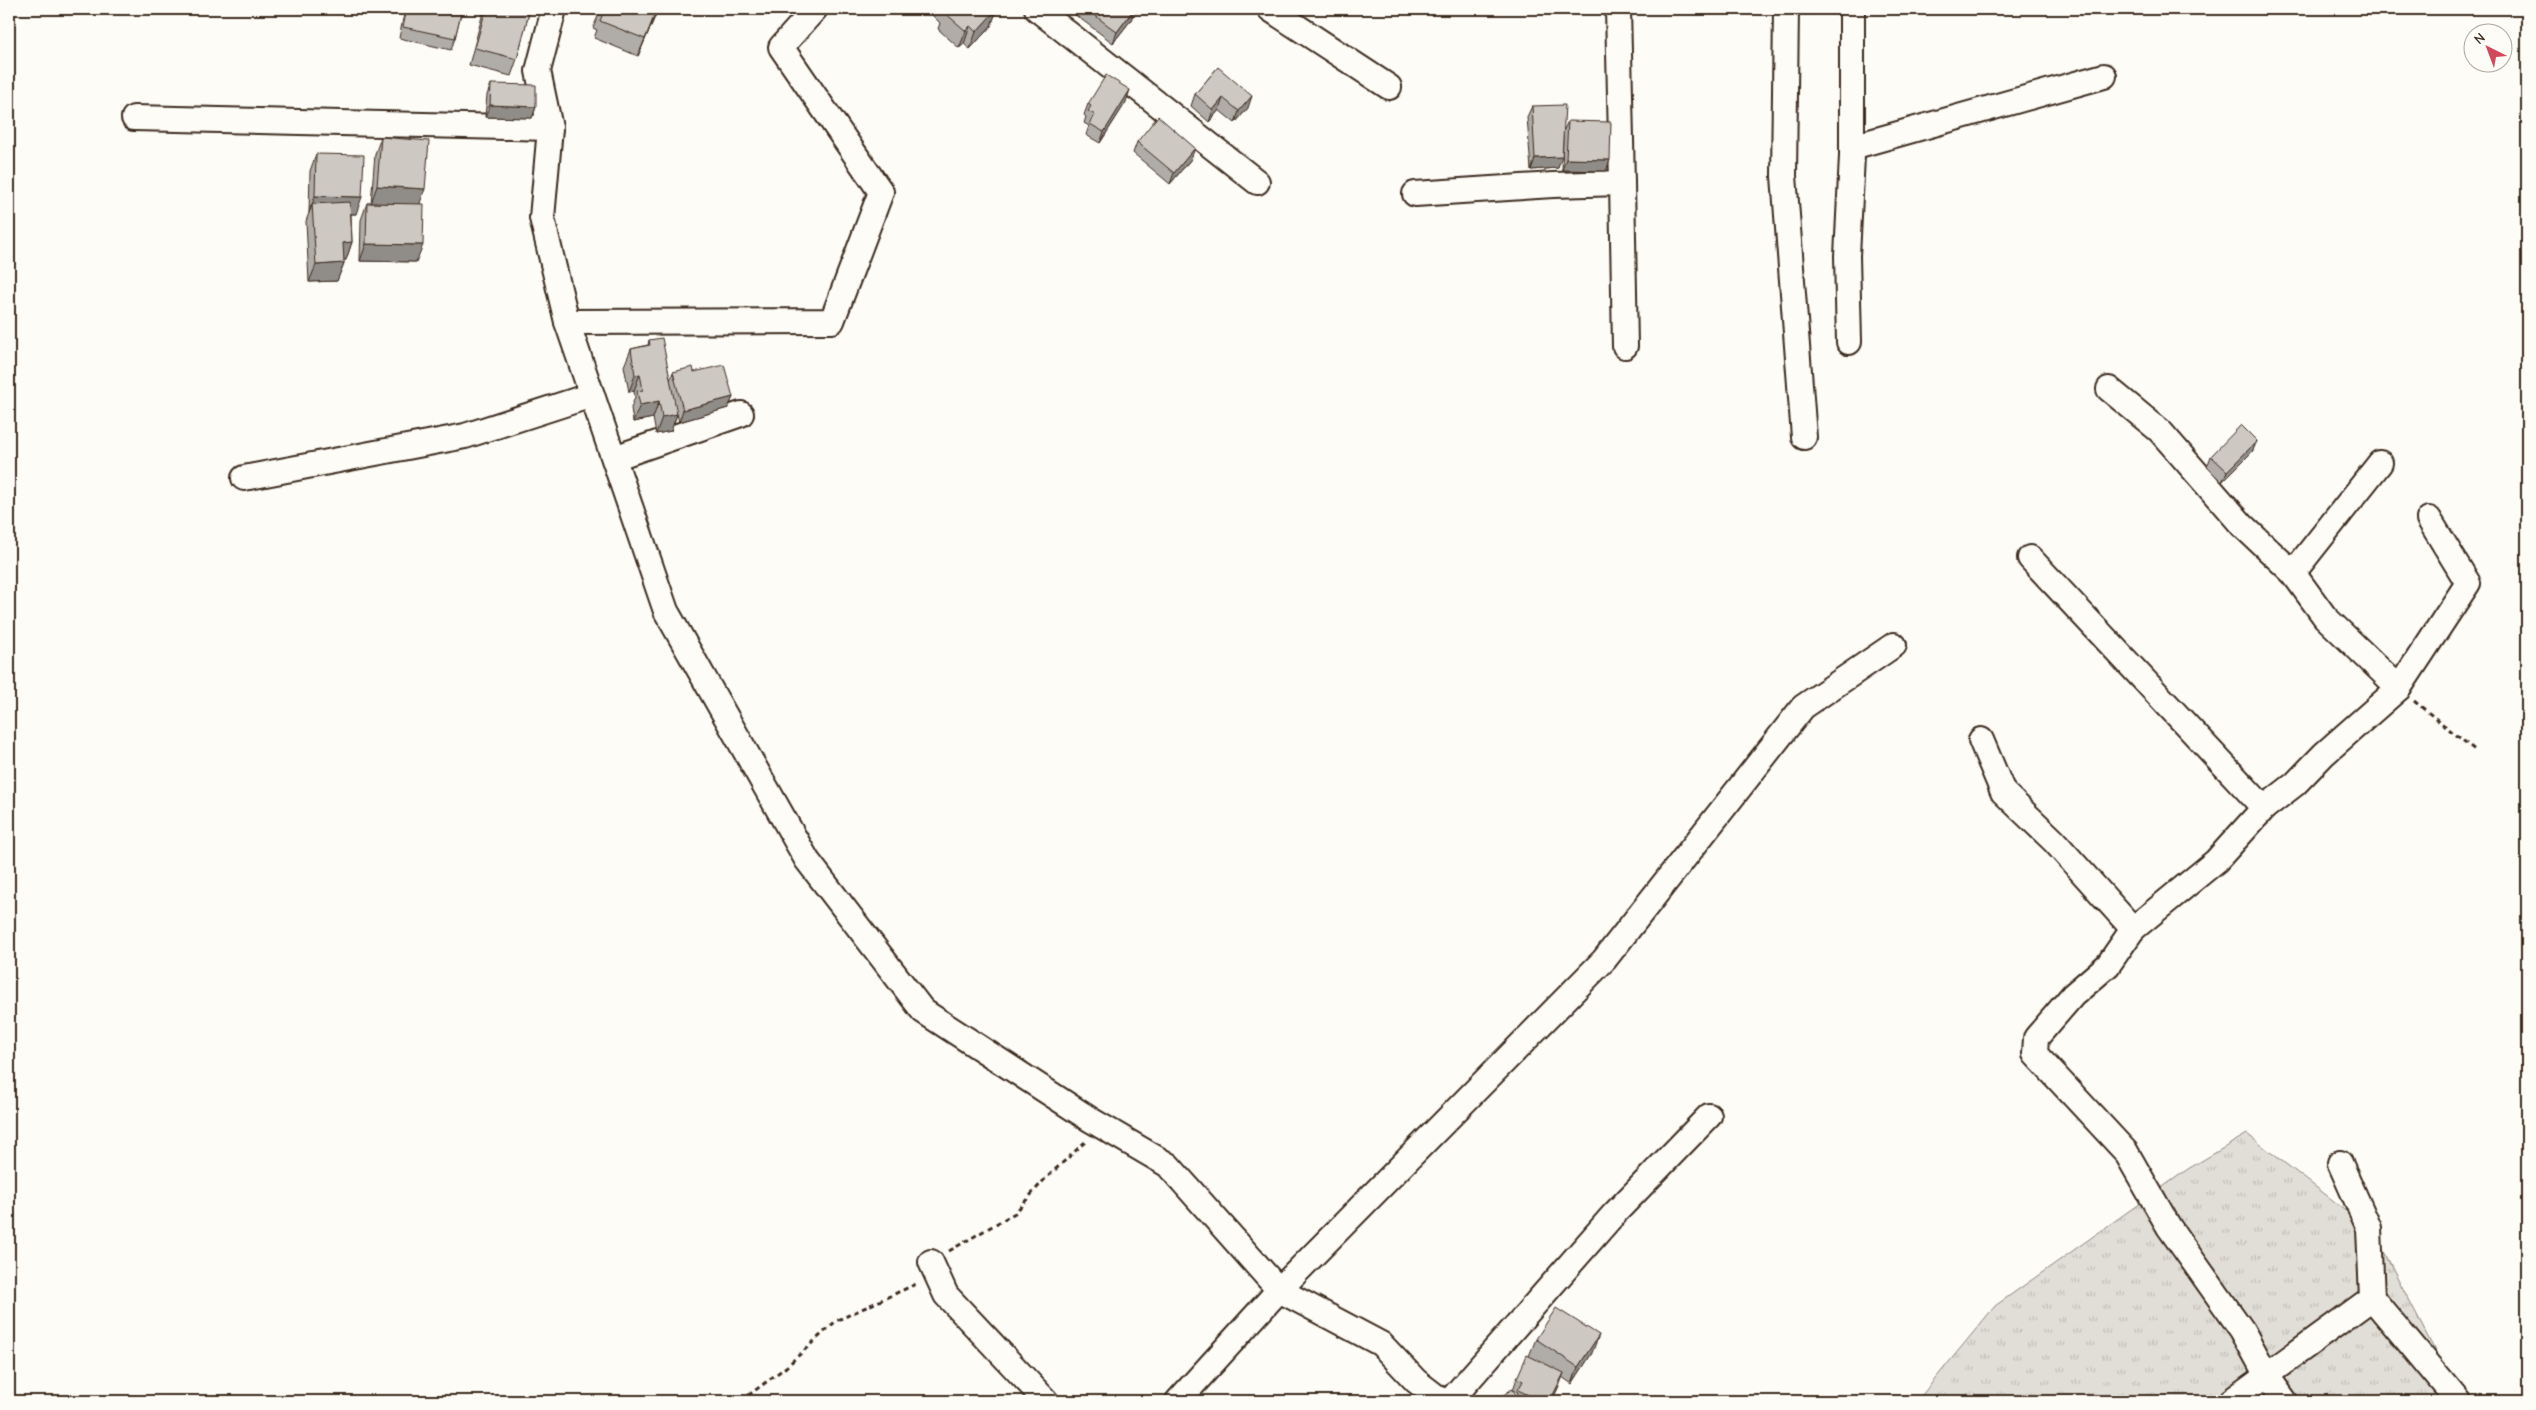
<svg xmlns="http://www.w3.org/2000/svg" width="2536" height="1410" font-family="'Comic Neue',sans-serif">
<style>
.grass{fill:url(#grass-tufts);stroke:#8e847a}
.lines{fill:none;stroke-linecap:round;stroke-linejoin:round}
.minor-casing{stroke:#3b2a1e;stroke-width:28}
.path{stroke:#3b2a1e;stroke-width:3;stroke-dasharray:5 4;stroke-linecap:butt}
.minor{stroke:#fdfcf7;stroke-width:24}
.wall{fill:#b0aca7;stroke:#3b2a1e}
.shaded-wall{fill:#908c88;stroke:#3b2a1e}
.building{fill:#cdc8c2;stroke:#3b2a1e}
</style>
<defs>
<pattern id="grass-tufts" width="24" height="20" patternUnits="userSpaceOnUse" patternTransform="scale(1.25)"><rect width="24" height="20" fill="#e1ded7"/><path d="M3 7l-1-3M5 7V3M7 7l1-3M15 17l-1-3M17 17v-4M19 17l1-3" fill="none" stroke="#c2bfb8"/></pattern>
</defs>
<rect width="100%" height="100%" fill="#fdfcf7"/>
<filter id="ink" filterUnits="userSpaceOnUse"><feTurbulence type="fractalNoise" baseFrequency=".02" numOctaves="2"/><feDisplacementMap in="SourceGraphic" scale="10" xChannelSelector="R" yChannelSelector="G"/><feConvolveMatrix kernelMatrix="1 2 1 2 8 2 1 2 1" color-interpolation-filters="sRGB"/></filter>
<g filter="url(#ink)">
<path class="grass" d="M2247,1134L2374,1232L2434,1349L2443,1401H1917L1995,1306L2188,1169Z"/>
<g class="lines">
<defs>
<g id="minor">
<path d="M554,9L538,71L550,128L542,218L567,322L666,611L807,860L923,1011L1091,1120L1168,1165L1279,1290L1381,1344L1416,1381L1442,1401"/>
<path d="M1037,9L1257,182"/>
<path d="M1270,9L1389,87"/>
<path d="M1786,9L1784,176L1804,437"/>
<path d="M134,118L550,128"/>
<path d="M1852,147L2104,76"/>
<path d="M1622,183L1625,346"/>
<path d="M1415,194L1553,185L1622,183L1618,9"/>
<path d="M567,322L832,321L881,192L781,47L815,9"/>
<path d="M1849,342L1847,256L1852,156V9"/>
<path d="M2109,389L2160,431L2242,525L2293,573L2325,617L2399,688"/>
<path d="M614,458L741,414"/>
<path d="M244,478L465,436L592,395"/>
<path d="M2030,558L2264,808"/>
<path d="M2293,573L2380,463"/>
<path d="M1981,740L2003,792L2054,841L2133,929"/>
<path d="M2340,1163L2369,1228L2372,1298"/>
<path d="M931,1262L946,1295L1046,1401"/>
<path d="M1178,1401L1279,1290L1604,960L1803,707L1894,645"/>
<path d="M1450,1401L1614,1214L1709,1116"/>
<path d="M2231,1401L2372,1298L2458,1401"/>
<path d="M2285,1401L2267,1376L2242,1330L2169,1227L2126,1152L2035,1054L2036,1038L2073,995L2108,965L2133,929L2216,861L2264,808L2295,784L2324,754L2399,688L2468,583L2429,519"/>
</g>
</defs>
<use href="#minor" class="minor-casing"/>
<g class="path">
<path d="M2414,701L2476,751"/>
<path d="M949,1251L1015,1213L1044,1180L1085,1142"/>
<path d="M741,1401L786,1367L836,1321L918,1283"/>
</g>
<use href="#minor" class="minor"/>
</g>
<g class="wall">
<path d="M405,9H462L455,38L451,50L399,38Z"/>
<path d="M484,9H530L517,59L511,76L469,65Z"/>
<path d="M601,9H658L638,56L594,38L597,30L593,28Z"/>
<path d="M934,9H997L991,26L970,49L964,44L959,48L938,29L940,23L932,15Z"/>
<path d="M1076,9H1135L1131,20L1113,43L1074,14Z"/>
<path d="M1218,67L1248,108L1235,123L1219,110L1209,122L1191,106L1195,94Z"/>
<path d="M491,84L536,107L532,118L485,117L487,95Z"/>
<path d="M1126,102L1100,143L1086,135L1089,126L1084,123L1086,117L1084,115L1088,104Z"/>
<path d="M1532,106L1563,132L1568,121L1606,171L1562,170L1563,136L1558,168L1531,170L1527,117Z"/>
<path d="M381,137L420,204L416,262L360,261L361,220L367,203H371L375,154Z"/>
<path d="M1137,142L1191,159L1170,184L1133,153Z"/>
<path d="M316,154L356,214H351L352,242L346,260H343L344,263L337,281L309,282L306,221L309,213L310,171Z"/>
<path d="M649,340L670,380L673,372H694L733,397L728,408L679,422L677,414L671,431L656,434L653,418L633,422L631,408L635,397L634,391L629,392L624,366L631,349L648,345Z"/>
<path d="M2257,441L2252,452L2222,482L2207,467L2211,456Z"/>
<path d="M1536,1339L1592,1353L1572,1384L1562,1377L1552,1401H1495L1517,1395L1518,1392L1513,1390L1517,1378L1529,1356Z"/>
</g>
<g class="shaded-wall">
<path d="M657,9L655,17L638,56L645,39Z"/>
<path d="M997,9L991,26L970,49L976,32Z"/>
<path d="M1135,9L1131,20L1113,43L1117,32Z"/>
<path d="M970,26L964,44L959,48L966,31Z"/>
<path d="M1130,90L1126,102L1100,143L1104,132Z"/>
<path d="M1252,96L1248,108L1235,123L1239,111Z"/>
<path d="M1223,98L1219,110L1209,122L1213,110Z"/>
<path d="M490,105L536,107L532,118L485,117Z"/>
<path d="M1195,148L1191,159L1170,184L1174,173Z"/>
<path d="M1562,157L1558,168L1531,170L1535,158Z"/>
<path d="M1566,159L1610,160L1606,171L1562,170Z"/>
<path d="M377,186L425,189L419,206L371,203Z"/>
<path d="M315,196L362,197L356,214L313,213L312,204L309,213Z"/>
<path d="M352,242L346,260H336L343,243Z"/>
<path d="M366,244L423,245L416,262L360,261Z"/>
<path d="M344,263L337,281L309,282L316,265Z"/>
<path d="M640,374L634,391L629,392L635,375Z"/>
<path d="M733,397L728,408L679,422L683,410Z"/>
<path d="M659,401L653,418L633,422L640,405Z"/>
<path d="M677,414L671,431L656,434L662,417Z"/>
<path d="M2257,441L2252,452L2222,482L2227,471Z"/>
<path d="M1599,1335L1592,1353L1572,1384L1578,1367Z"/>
<path d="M1564,1373L1560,1384L1552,1401H1550Z"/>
</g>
<g class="building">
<path d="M407,9H462L455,38L403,27Z"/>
<path d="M486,9H530L517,59L475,48Z"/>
<path d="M601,9H657L645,39L600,21L603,13L600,11Z"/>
<path d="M947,9H997L976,32L970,26L966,31L944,12Z"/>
<path d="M1086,9H1134L1117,32Z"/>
<path d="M1218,67L1252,96L1239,111L1223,98L1213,110L1195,94Z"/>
<path d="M1106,75L1130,90L1104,132L1090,124L1095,115L1088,111L1091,106L1088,104Z"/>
<path d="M491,84L536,85V107L490,105Z"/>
<path d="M1565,105L1562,157L1535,158L1532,106Z"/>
<path d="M1158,116L1195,148L1174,173L1137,142Z"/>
<path d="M1568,121L1611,122L1610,160L1566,159Z"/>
<path d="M381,137L429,141L425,189L377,186Z"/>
<path d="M316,154L364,155L362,197L315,196Z"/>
<path d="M350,202L352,242L343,243L344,263L316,265L312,204Z"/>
<path d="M367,203L424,204L423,245L366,244Z"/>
<path d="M662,338L677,414L662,417L659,401L640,405L637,391L643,390L640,374L635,375L631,349L650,345L649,340Z"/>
<path d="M724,365L733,397L683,410L673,372L693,367L694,372Z"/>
<path d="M2241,425L2257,441L2227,471L2211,456Z"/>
<path d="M1556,1308L1599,1335L1578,1367L1536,1339Z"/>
<path d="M1527,1355L1564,1373L1550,1401H1541L1518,1390L1523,1381L1517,1378Z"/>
<path d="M1512,1389L1521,1401H1495Z"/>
</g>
</g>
<rect width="2536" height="1410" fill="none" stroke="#fdfcf7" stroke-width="30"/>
<rect x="15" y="15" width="2506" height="1380" fill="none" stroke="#3b2a1e" stroke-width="2" filter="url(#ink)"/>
<g transform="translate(2488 48) rotate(318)"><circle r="24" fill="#fdfcf7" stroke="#afa8a0"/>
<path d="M0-4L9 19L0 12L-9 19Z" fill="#d1495b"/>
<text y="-8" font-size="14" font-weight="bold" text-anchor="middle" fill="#3b2a1e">N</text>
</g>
</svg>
